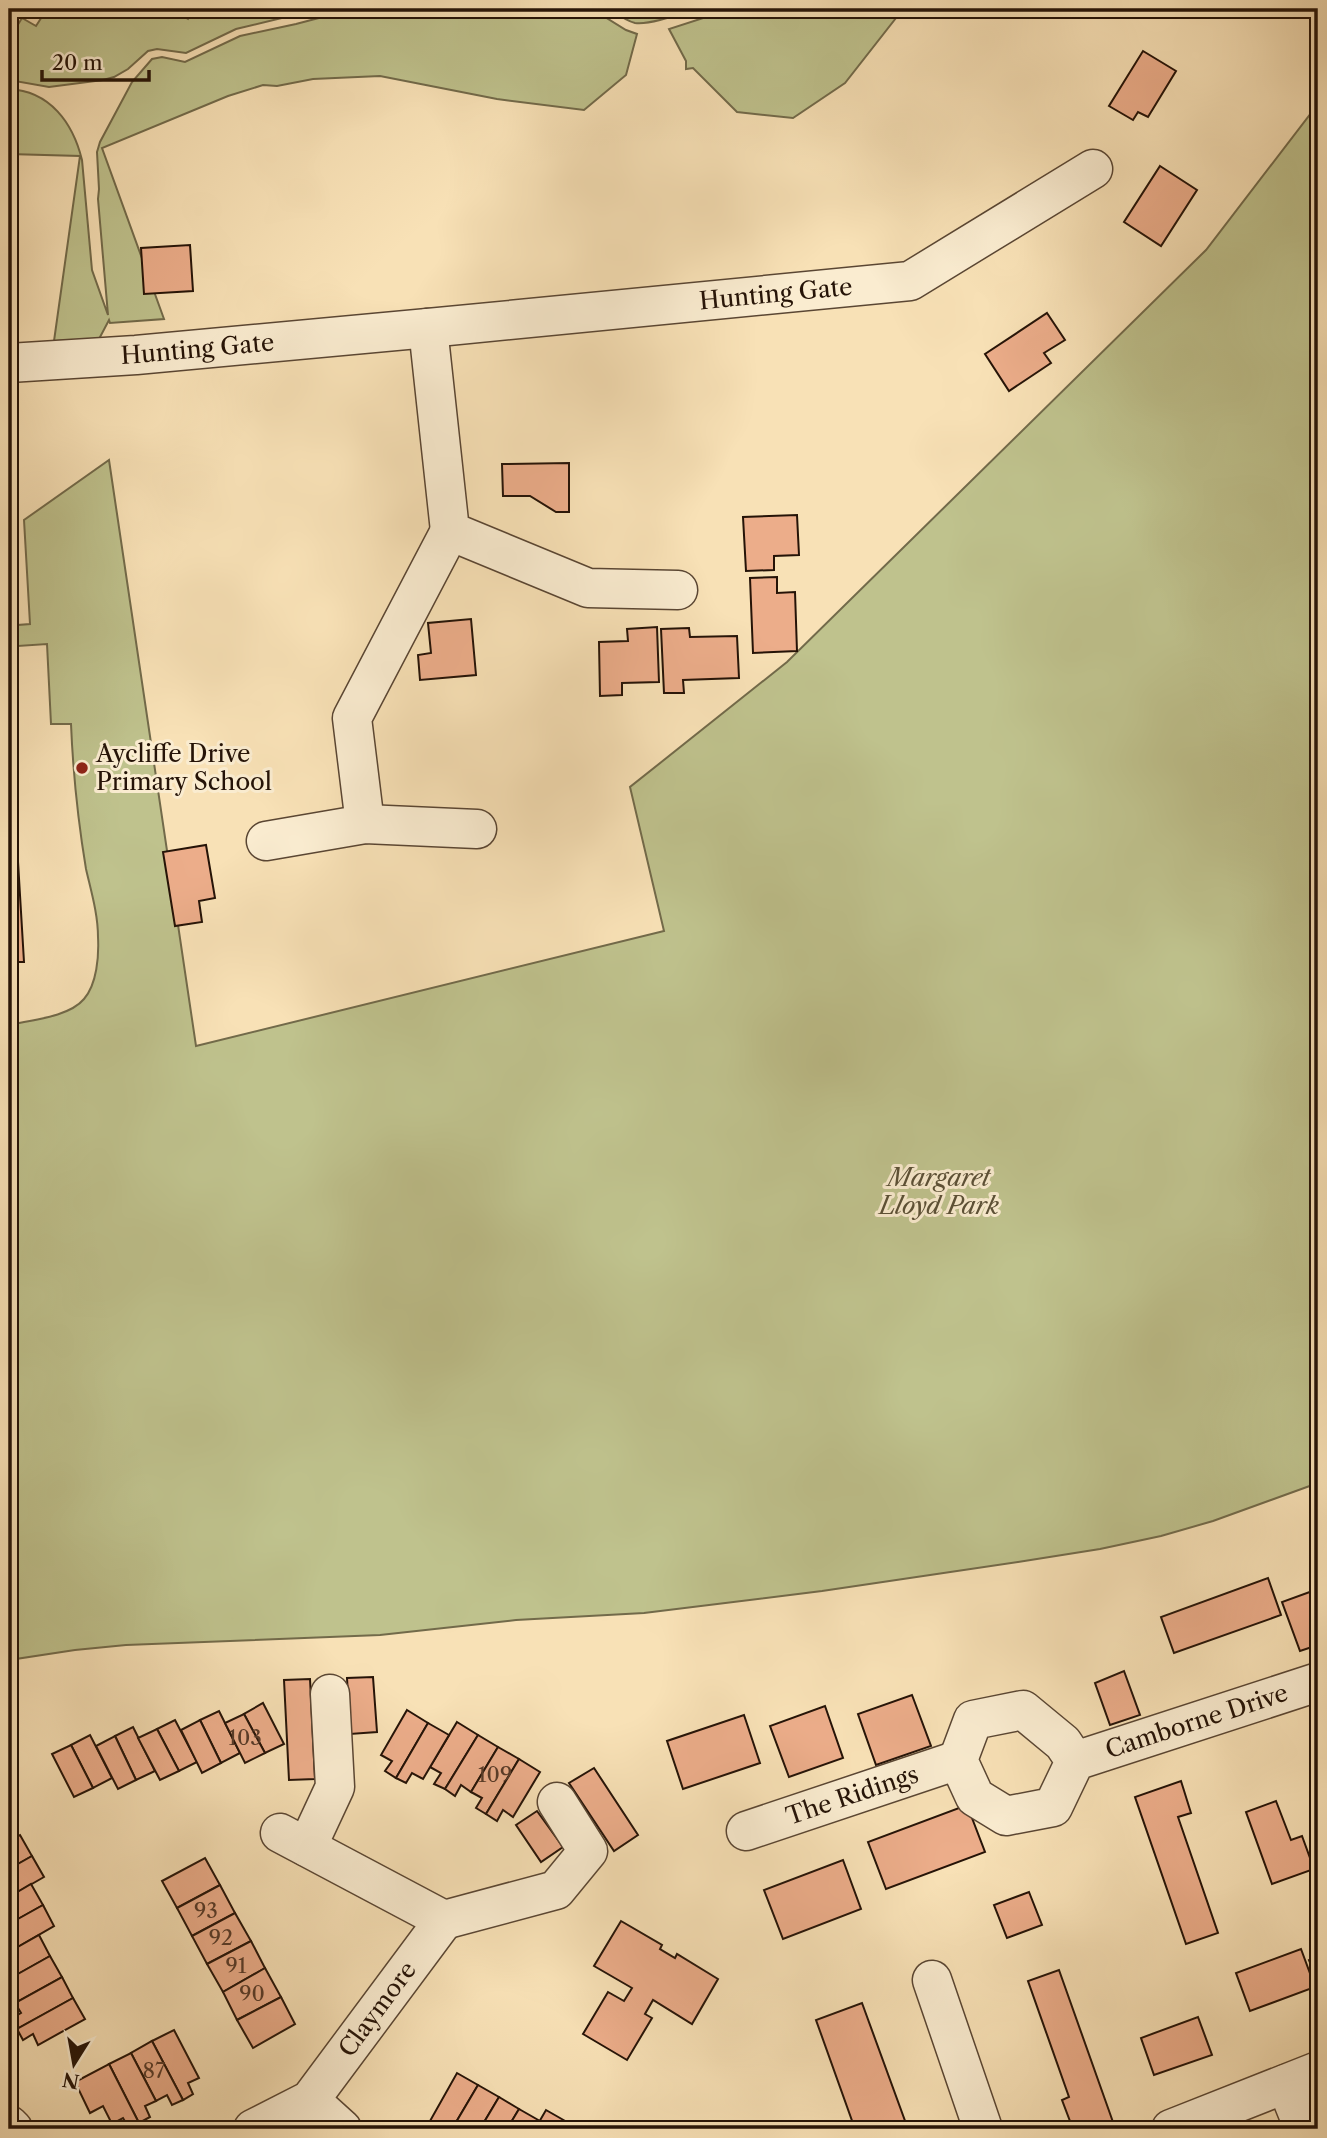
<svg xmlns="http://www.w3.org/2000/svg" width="1327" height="2138" font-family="'Libre Caslon Text',serif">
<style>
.green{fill:#bfc28d;stroke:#726a4a;stroke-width:2}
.building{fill:#ecad8a;stroke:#251307;stroke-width:2}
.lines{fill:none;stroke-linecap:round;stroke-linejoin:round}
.minor-casing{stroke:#5a4633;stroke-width:41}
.minor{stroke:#faecd0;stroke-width:38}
.poi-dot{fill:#8f2418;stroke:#faecd0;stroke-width:2.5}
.labels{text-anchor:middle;stroke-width:6;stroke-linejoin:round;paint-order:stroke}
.number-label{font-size:21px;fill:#573a28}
.street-label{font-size:24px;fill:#251307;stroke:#faecd0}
.poi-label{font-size:24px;fill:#251307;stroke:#faecd0;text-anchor:start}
.park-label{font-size:24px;font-style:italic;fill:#5b5036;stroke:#faecd0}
</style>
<rect width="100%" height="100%" fill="#f8e1b6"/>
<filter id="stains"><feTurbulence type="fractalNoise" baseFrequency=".00286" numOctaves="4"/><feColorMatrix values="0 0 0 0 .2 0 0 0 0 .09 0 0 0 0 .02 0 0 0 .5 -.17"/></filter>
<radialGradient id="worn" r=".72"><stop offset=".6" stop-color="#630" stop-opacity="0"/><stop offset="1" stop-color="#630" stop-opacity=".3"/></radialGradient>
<g class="green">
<path d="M47,9H171L188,19L194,10L196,11L198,9H319L236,29L186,53L157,49L148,51L128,69L114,77L103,80L49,87L9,80V39L22,18L36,26Z"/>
<path d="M353,9H392L429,15L458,9H592L626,30L637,34L626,75L584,110L497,99L380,76L313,79L277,86L263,85L228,96L102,148L164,319L110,323L109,320L99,339L54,341L80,156L9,154V89C50,91 73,123 82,160L92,270L108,315L98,199L99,189L97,152L100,142L132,82L152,59L162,57L185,62L240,36L296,24Z"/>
<path d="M610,9H696C680,14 651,25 635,23C626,21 617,14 610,9Z"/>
<path d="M731,9H903L845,83L793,118L737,112L693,68L686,69V61L669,29Z"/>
<path d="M1318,104V1483L1213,1521L1161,1536L1100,1549L1018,1562L822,1591L644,1613L516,1620L380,1635L126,1645L75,1650L9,1660V1025C31,1020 69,1017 84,999C97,984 99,956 98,937C98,914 91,891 86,869C78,821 73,772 71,724H51L47,644L18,646V625L30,624L24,520L109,460L196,1046L664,931L630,787L787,662L1206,250Z"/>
</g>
<g class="building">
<path d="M1143,51L1176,71L1148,117L1138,112L1133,120L1109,106Z"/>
<path d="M1160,166L1197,190L1161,246L1124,222Z"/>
<path d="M190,245L193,291L144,294L141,248Z"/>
<path d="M1047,313L1065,340L1044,353L1051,363L1009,391L985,354Z"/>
<path d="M569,463V512H556L530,496H503L502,464Z"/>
<path d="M797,515L799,555L774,556V570L746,571L743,517Z"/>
<path d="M777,577V593L795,592L797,651L753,653L750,578Z"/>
<path d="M471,619L476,675L420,680L418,655L431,653L428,623Z"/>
<path d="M657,627L659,682L622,683V695L600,696L599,642L628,641L627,629Z"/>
<path d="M689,628L690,637L737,636L739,678L683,680L684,693H664L661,629Z"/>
<path d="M9,845H17L24,962H9Z"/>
<path d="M206,845L215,898L199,901L202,922L175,926L163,852Z"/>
<path d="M1268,1578L1281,1615L1174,1653L1161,1617Z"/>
<path d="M1318,1589V1645L1300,1651L1282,1602Z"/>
<path d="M1124,1671L1140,1715L1110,1725L1095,1683Z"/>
<path d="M373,1677L377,1732L350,1734L347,1678Z"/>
<path d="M310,1679L315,1779L289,1780L284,1680Z"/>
<path d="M912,1695L931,1746L876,1765L858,1714Z"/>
<path d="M263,1703L284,1744L265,1753L244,1714Z"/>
<path d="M825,1706L843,1758L789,1777L770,1726Z"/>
<path d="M407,1710L428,1723L396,1778L385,1771L392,1761L381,1755Z"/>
<path d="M219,1711L240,1753L221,1763L200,1720Z"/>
<path d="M244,1714L265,1753L245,1763L225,1723Z"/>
<path d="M744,1715L760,1763L683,1789L667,1741Z"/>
<path d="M175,1720L197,1762L179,1771L157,1729Z"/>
<path d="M200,1720L221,1763L202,1773L181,1730Z"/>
<path d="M457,1722L478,1735L445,1789L434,1784L441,1773L430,1767Z"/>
<path d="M428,1723L449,1735L423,1779L412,1773L406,1783L396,1778Z"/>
<path d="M133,1727L155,1771L136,1780L115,1736Z"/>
<path d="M157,1729L179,1771L160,1780L138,1738Z"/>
<path d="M90,1735L112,1778L93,1788L71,1745Z"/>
<path d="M478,1735L498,1747L471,1792L461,1785L455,1796L445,1789Z"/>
<path d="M115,1736L136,1780L118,1789L96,1746Z"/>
<path d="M71,1745L93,1788L74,1797L52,1754Z"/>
<path d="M498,1747L519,1759L486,1814L476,1808L482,1798L471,1792Z"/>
<path d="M519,1759L540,1772L513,1817L503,1810L497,1821L486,1814Z"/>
<path d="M594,1768L638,1835L614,1851L569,1783Z"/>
<path d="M1181,1781L1191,1813L1178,1817L1218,1933L1186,1944L1135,1797Z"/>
<path d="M1276,1801L1291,1840L1302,1836L1314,1869L1272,1884L1246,1812Z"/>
<path d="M967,1805L985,1852L886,1889L868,1842Z"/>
<path d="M537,1811L563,1847L541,1862L516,1825Z"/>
<path d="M20,1835L32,1856L9,1869V1841Z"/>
<path d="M32,1856L44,1877L9,1897V1869Z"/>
<path d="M205,1858L220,1885L177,1908L162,1881Z"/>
<path d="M843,1860L861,1909L783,1939L764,1890Z"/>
<path d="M31,1884L43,1905L9,1924V1897Z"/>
<path d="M220,1885L235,1913L192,1936L177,1908Z"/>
<path d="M1029,1892L1042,1925L1007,1938L994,1905Z"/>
<path d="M43,1905L54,1926L9,1952V1924Z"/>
<path d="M235,1913L251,1941L207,1964L192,1936Z"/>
<path d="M621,1921L662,1945L660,1949L675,1958L677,1954L718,1979L692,2024L653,2000L645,2014L652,2018L627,2060L583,2034L608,1992L624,2001L632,1988L594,1966Z"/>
<path d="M39,1935L50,1956L9,1979V1952Z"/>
<path d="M251,1941L265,1968L223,1992L207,1964Z"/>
<path d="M1301,1949L1315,1987L1250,2011L1236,1973Z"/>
<path d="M50,1956L62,1977L15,2003L9,1992V1979Z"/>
<path d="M1318,1957V1983L1309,1960Z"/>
<path d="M265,1968L281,1997L237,2020L223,1992Z"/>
<path d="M1059,1970L1113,2122L1092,2129H1073L1062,2100L1069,2097L1028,1981Z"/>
<path d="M62,1977L73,1998L17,2029L11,2019L21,2013L15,2003Z"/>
<path d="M281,1997L295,2024L253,2048L237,2020Z"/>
<path d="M73,1998L85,2019L38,2045L33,2034L23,2040L17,2029Z"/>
<path d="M862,2003L908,2129H855L816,2020Z"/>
<path d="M1198,2017L1212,2055L1154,2075L1141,2038Z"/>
<path d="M174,2030L199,2078L188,2083L193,2094L183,2100L152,2041Z"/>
<path d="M152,2041L183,2100L172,2105L167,2095L156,2101L131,2053Z"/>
<path d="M131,2053L156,2101L145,2106L150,2117L139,2123L109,2064Z"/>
<path d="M109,2064L139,2123L129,2128L123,2118L112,2124L103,2106L90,2113L75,2082Z"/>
<path d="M457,2073L478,2085L452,2129H438L440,2126L430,2121Z"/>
<path d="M478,2085L499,2097L480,2129H452Z"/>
<path d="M499,2097L519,2109L507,2129H480Z"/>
<path d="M519,2109L540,2121L535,2129H507Z"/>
<path d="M546,2110L567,2122L563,2129H535Z"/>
<path d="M567,2122L580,2129H563Z"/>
</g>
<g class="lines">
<defs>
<g id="minor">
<path d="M428,328L450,531L588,588L678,590"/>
<path id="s1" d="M9,363L136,355L428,328L910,281L1093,169"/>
<path d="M365,824L352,718L450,531"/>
<path d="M266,841L365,824L477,829"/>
<path id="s2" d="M1075,1761L1063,1743L1023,1710L973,1720L958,1760L975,1797L1006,1816L1053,1807L1075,1761L1318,1682"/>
<path id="s3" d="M746,1831L958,1760"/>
<path d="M280,1833L444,1920L556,1890L588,1851L557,1802"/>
<path d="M307,1847L335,1787L330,1694"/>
<path d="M932,1980L983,2129"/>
<path d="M1286,2084L1304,2129"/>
<path d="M310,2100L342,2129"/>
<path d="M9,2125L13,2129"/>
<path id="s4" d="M253,2129L310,2100L444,1920"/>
<path d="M1171,2129L1318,2071"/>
</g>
</defs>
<use href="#minor" class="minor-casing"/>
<use href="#minor" class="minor"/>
</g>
<circle class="poi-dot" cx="82" cy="768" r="7"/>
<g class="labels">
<g class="number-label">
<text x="245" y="1745">103</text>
<text x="495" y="1782">109</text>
<text x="206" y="1918">93</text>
<text x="221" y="1945">92</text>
<text x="236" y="1973">91</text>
<text x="252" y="2001">90</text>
<text x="154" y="2078">87</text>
</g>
<g class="street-label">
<text dy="8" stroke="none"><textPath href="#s1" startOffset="770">Hunting Gate</textPath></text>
<text dy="8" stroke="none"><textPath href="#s1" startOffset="189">Hunting Gate</textPath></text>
<text dy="8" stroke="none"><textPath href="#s2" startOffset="471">Camborne Drive</textPath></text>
<text dy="8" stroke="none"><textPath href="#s3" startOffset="112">The Ridings</textPath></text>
<text dy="8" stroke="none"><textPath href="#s4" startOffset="177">Claymore</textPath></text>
</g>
<g class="poi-label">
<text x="96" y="762">Aycliffe Drive<tspan x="96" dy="28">Primary School</tspan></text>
</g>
<g class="park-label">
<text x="939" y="1186">Margaret<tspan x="939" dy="28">Lloyd Park</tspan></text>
</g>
</g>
<rect width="1327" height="2138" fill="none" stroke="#f8e1b6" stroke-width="35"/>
<rect x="10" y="10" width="1306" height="2117" fill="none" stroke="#251307" stroke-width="3.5"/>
<rect x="18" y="18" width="1292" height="2103" fill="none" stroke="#251307" stroke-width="2"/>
<g transform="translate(74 2064) rotate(191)" stroke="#faecd0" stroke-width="5" paint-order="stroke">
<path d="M0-5L12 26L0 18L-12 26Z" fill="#251307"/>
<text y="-10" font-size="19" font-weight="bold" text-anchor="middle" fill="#251307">N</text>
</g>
<path d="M42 70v10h107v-10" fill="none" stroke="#251307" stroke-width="3.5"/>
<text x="52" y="70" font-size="21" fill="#251307" stroke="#faecd0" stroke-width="5" paint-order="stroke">20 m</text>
<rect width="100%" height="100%" filter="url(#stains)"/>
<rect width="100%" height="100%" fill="url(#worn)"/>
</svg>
